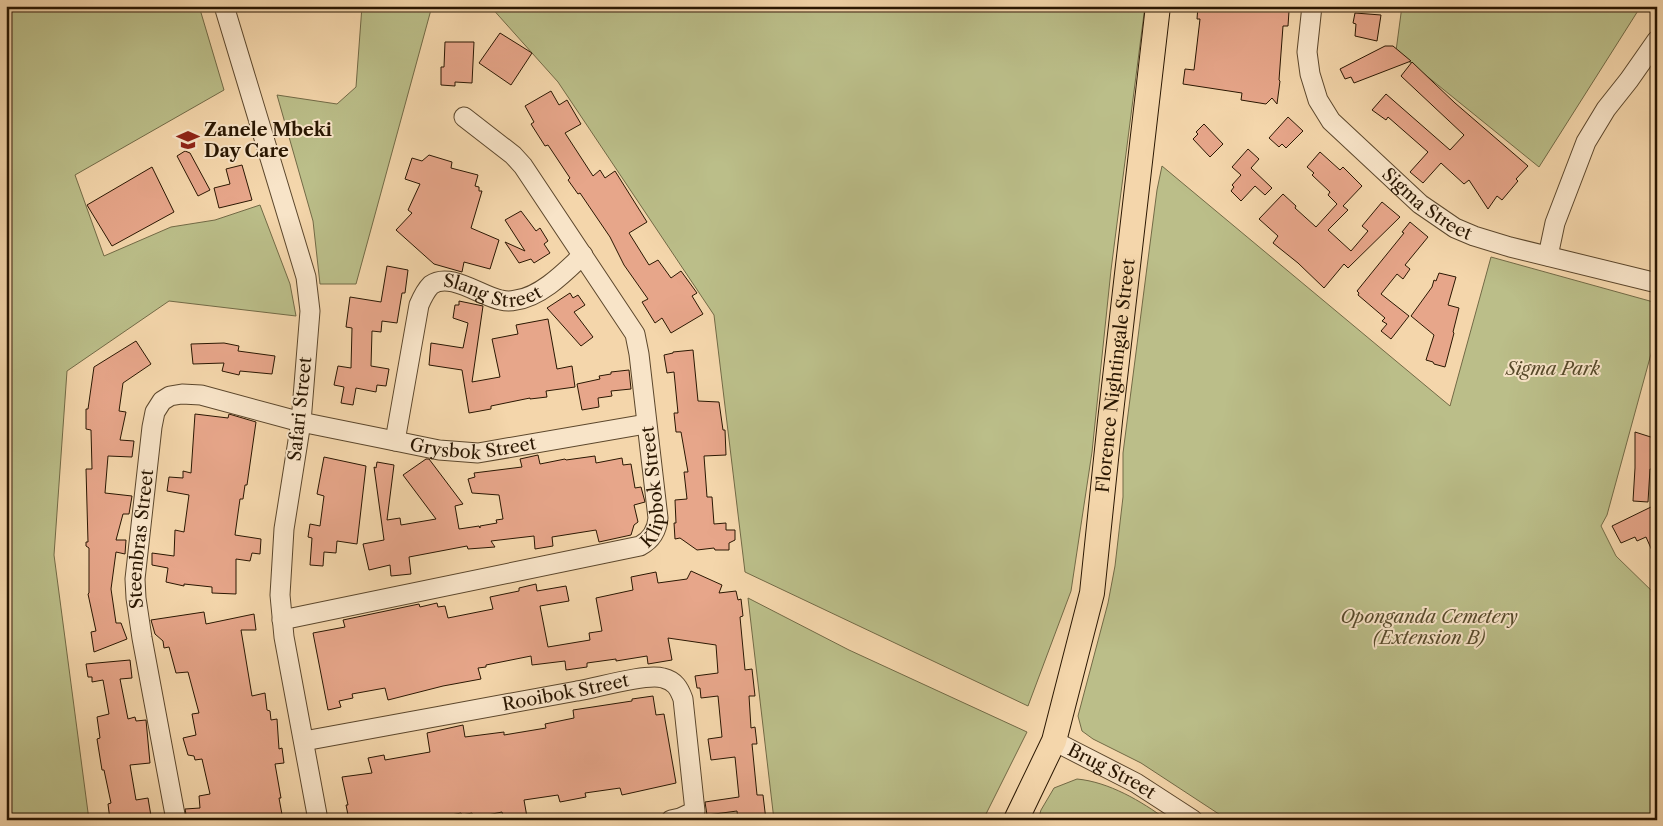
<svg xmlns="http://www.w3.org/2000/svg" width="1663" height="826" font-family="'Libre Caslon Text',serif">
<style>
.green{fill:#bbbe89;stroke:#726a46}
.building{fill:#e7a68a;stroke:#2a1702}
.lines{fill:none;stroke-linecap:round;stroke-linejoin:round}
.minor-casing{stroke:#5c472c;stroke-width:21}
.major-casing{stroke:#2a1702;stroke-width:26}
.minor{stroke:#f8e4c8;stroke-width:19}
.major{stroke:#f4d6ab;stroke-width:24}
.labels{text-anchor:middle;stroke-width:4;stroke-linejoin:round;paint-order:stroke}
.poi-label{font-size:18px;font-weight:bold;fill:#2a1702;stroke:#f8e4c8;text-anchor:start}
.street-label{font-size:18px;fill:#2a1702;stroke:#f8e4c8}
.park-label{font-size:18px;font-style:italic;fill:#56492a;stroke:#f8e4c8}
</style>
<rect width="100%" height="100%" fill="#f4d6ab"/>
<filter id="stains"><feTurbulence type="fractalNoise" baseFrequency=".004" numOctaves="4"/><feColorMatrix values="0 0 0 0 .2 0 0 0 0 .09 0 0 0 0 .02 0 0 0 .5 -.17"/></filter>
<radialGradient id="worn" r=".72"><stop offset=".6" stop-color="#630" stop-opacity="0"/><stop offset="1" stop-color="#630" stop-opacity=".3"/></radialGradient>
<g class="green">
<path d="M6,6H199L224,90L75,175L104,256L171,227L215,220L260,205L290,284L296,316L169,301L67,371L54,555L89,820H6Z"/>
<path d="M362,6H432L356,284H320L313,221L277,95L337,104L356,87Z"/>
<path d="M490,6H1145L1111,270L1092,452L1071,591L1028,706L745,572L714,315L558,82Z"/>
<path d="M1402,6H1641L1539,167L1396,51Z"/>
<path d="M1162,166L1450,406L1491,257L1657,303V332L1607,515L1601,526L1616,556L1657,596V820H1228L1141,763L1093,739L1082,731L1078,716L1108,603L1115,566L1123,497V453L1157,190Z"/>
<path d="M748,598L849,650L1027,732L983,820H774Z"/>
<path d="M1077,779C1109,782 1141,801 1167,820H1038L1041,810L1054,788Z"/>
</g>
<g class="building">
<path d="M1198,6H1286L1285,11H1289L1288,26H1283L1279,80L1280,81L1277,104L1272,98L1266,104L1241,100L1242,93L1183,84L1185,69L1194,70L1200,19H1197Z"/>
<path d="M1355,13L1381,15L1377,41L1355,36L1356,24L1353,23Z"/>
<path d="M500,33L532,53L511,85L479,63Z"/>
<path d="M445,42H474L472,83L455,82V86L441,85V67H444Z"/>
<path d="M1385,46H1393L1411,61L1354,83L1351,77L1345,79L1340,69Z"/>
<path d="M1412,62L1455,103L1528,166L1516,179L1518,181L1502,200L1497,196L1488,209L1469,180L1464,184L1441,163L1423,183L1410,172L1428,152L1388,117L1386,120L1372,110L1386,94L1450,150L1464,135L1401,76Z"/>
<path d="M551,91L559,105L567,100L581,124L565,133L593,176L600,170L605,178L615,171L647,222L629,233L649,265L658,260L671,278L681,271L697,293L692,296L703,314L671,333L662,318L655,323L642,302L648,299L624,265L610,237L580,193L578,194L568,180L570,178L548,145L545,146L531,124L534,122L525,106Z"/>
<path d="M1288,117L1303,131L1286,148L1282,144L1279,147L1269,138Z"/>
<path d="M1204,124L1223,144L1210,157L1193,139L1198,134L1196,132Z"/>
<path d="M1248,149L1259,159L1251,168L1272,188L1265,195L1255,186L1241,201L1231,191L1234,187L1232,185L1241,175L1232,167Z"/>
<path d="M185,151L190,153L210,190L198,196L177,156Z"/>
<path d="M1320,152L1340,170L1343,167L1362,186L1343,206L1348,210L1328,230L1351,251L1368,231L1362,226L1382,202L1400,217L1348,268L1344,264L1324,288L1298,263L1273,243L1278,236L1259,219L1283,194L1296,206L1295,208L1316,227L1337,204L1328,195L1330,192L1312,175L1314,173L1307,167Z"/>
<path d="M429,155L452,162L451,168L478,175L475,186L479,187V191H482L471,228L499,240L490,269L464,262L462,272L434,264L396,230L412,213L408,210L420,184L405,179L412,158L422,161Z"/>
<path d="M242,165L252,200L219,208L214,188L230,184L226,169Z"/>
<path d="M152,167L174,212L112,246L87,205Z"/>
<path d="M521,211L536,231L540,228L548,241L544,244L550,253L534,263L531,259L519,263L505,242L525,251L505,220Z"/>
<path d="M1410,222L1428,237L1405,265L1410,269L1403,279L1397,274L1381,294L1409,316L1391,339L1381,331L1387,324L1382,321L1385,318L1358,295L1359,293L1357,291L1404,233L1402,232Z"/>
<path d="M387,266L408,270L405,293H402L397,323L382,321L381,332L372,331L371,366L389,369L386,386L377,385L376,392L356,388L353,405L341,403L344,387L334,385L338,366L351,368L352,328L346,327L350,297L381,302Z"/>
<path d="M1439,273L1456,277L1448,305L1459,308L1453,332L1454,333L1445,367L1434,364L1433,362L1426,360L1434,335L1411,316L1432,287L1434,280L1436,281Z"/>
<path d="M570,293L573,298L578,295L585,305L574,312L593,337L581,346L547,308Z"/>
<path d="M459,301L483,306L472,382L500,377L492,339L518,334L516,325L548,319L557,369L572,366L575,387L546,391L547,397L530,399V398L491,406V409L469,413L462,370L429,365L431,343L463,348L468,323L453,318L455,305H459Z"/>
<path d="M136,341L151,364L123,383L119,411L126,412L120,440L134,441L132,457L108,456L105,493L132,496L129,514H123L116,540H126L125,554L116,552L111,589L116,623H121L127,639L94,652L91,632L96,631L88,594L89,593V548L86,546V542H88L86,469H92L91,430L86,429V409H88L94,367Z"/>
<path d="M224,343L239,346L238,351L275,356L272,374L240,371L239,375L222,371L224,363L193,364L191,344Z"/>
<path d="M693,350L698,401L719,402L723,430H725L726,455L704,456L707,497H712L714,524L726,523V530H735V540L729,543V550H715L714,548L697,550L680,538L675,539L674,523H676L675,500L687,499L684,472H688L681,432H676L674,413H678L674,372L667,373L664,355L673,353V352Z"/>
<path d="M629,370L631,389L611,391L612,396L598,398L599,407L582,410L577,384L600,379L599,376L611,374V372Z"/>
<path d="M195,414L228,418L229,414L256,422L247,485H245L243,499H240L235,535L261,539L260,554L252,553L250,561L236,559V594L212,593V587L184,584V586L166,582L168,568L152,565V553L174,556L175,530L184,532L189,495L167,491L169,477L183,478V471L191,473Z"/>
<path d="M1635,432L1657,439L1653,454H1657V469H1650L1648,502L1633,501L1635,468Z"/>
<path d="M538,455L540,464L565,459L566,460L595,456L596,463L622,458L623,465L631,464L635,488L641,487L645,502L634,505L638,522L634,525L631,535L599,542L596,530L552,537L553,546L535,549L534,536L491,541L495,547L468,549L467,546L409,557L411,574L391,576L390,565L369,570L363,544L384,540L374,467L376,468L377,462L394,465L387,520L400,518L401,525L436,519L403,475L426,459H429L463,504L455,506L459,529L479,526L480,528V526L497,523L496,520L503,519L499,495L472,493L468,479L475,477L474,473L522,467L520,459Z"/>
<path d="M324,457L366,466L357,544L337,541L336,553L324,552L323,566L310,565L312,538L308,537L310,524L320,526L324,496L317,494Z"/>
<path d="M1651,507L1657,518V562L1646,537L1637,541L1635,537L1621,543L1612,526Z"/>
<path d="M691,571L722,585L719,593L736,591L738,600L741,599L743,616L740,617L745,670L752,669L755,696H749L751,728L755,727L757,744H752L757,795H763L766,820H738L737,811L707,815L705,802L739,797L735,757L711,760L708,739L722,737L718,696L701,698L700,688H697L695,676L718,673L716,645L668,638L672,660L648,664L647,656L616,661V659L587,663V667L566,670L565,661L532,665L531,656L486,665V667L478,668L481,679L443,686L388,700L385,688L352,694L353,698L339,701L341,707L328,710L313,633L345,627L343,620L419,604L420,607L437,603L438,607L445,606L448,618L493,609L490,597L519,591V588L536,584L537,591L566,586L569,601L540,606L548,647L590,640L589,633L602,631L596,598L633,590L631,577L656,572L658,583L687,579Z"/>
<path d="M204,612L206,624L254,614L256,630H241L252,696L265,693L267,710L270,711L271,720L277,719L279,749L282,748L284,763L275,764L281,798H279L283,820H187L185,809L200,808L199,796L210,794L202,759L195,760L194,756L188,755L183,738L196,735L192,714L199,713L188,672L176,673L169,647L164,648L163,641L155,634L151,620Z"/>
<path d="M130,660L132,678L120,679L128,719L135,717L136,721L146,720L150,763L130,765L136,800L148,798L151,816L124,820H110L108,804L111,803L104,770H102L97,739L100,738L97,717L109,714L103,680L92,682V677H88L86,664Z"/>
<path d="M653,696L656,715L664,714L676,783L622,795L620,788L585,793L586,797L560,802L558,795L524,800L527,817L512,820H504L502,812L473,818L472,813L462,815L461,813L436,818V820H349L346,805H348L342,777L372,773L368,758L384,755L385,760L430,752L427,733L463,725L465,737L504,732V735L546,728L545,724L574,718L573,710L632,701V699Z"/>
</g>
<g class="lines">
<defs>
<g id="minor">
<path d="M224,6L306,277L310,311L301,422L284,529L280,595L284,637L318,820"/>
<path id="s1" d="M1312,6L1307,52L1310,74L1318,100L1331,121L1420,204L1455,228L1474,236L1510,247L1657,283"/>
<path d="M1548,256L1555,223L1586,142L1606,109L1629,80L1657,40"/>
<path id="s2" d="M395,441L419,305C422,298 426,290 431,285C450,271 482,297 501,300C505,301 512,301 516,300C541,297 566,271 583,255"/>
<path id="s3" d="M282,620L640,546C651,540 657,531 658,518L639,354L635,334L523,166L513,155L464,117"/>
<path id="s4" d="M304,741C395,724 486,708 577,691C597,688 645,673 663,678C675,681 679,688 683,699L695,811L680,818L671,820"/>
<path id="s5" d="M1054,741L1136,783L1193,820"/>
<path id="s6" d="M176,820L142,638L136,598L135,579L152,427L155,412L162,401L170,396L182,394L201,395L301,422L395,441L439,450L478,453L646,424"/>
</g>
<g id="major">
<path id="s7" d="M1016,820L1054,741L1092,593L1110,421L1158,6"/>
</g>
</defs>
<use href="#minor" class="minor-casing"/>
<use href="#major" class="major-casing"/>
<use href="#minor" class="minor"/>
<use href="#major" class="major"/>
</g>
<defs>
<symbol id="school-bare" viewBox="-9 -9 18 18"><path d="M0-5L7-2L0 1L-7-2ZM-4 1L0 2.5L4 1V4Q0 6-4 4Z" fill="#8f2418" stroke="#f8e4c8" stroke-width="2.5" paint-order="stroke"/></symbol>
</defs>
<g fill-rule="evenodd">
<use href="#school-bare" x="172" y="124" width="32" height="32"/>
</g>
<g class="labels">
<g class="poi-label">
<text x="204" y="136">Zanele Mbeki<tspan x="204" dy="21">Day Care</tspan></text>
</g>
<g class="street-label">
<text dy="6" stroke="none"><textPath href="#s1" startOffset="248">Sigma Street</textPath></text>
<text dy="6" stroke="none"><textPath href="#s2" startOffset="226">Slang Street</textPath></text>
<text dy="6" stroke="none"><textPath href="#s7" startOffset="459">Florence Nightingale Street</textPath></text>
<text transform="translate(300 409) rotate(-84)" y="6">Safari Street</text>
<text dy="6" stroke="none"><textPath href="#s6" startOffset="745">Grysbok Street</textPath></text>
<text dy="6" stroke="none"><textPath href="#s3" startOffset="431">Klipbok Street</textPath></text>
<text dy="6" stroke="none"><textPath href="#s6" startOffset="285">Steenbras Street</textPath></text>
<text dy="6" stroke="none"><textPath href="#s4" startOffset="266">Rooibok Street</textPath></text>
<text dy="6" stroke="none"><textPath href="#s5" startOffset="65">Brug Street</textPath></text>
</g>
<g class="park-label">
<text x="1553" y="375">Sigma Park</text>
<text x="1429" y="623">Oponganda Cemetery<tspan x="1429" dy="21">(Extension B)</tspan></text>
</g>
</g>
<rect width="1663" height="826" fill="none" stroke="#f4d6ab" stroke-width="25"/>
<rect x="8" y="8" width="1648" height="811" fill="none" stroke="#2a1702" stroke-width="2.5"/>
<rect x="12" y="12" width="1638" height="801" fill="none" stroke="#2a1702"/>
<rect width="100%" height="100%" filter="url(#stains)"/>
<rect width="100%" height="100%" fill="url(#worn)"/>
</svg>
